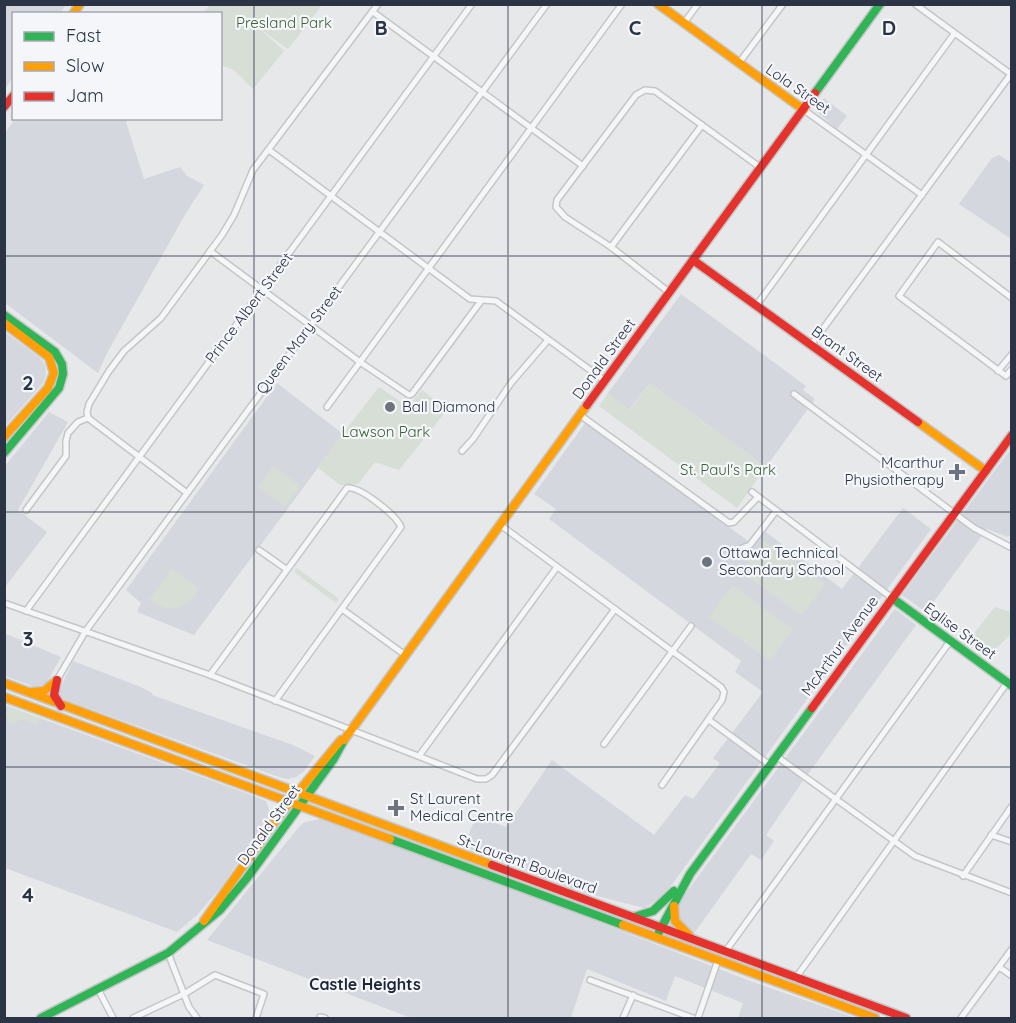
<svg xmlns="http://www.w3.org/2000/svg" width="1016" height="1023" font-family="Quicksand,sans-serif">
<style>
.built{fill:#d4d7dd}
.green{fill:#d6ded6}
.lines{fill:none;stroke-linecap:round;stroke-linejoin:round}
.street-casing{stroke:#c4c6c8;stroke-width:8}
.fast-casing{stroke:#c4c6c8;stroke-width:11}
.slow-casing{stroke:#c4c6c8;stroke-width:11}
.jam-casing{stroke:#c4c6c8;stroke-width:11}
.street{stroke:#f5f6f7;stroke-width:5}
.fast{stroke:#30b455;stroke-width:8}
.slow{stroke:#ff9f0a;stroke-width:8}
.jam{stroke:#e5322d;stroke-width:8}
.grid{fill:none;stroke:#2b3445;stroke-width:1.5;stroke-opacity:0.55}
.poi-dot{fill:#6c737f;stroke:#f4f6f9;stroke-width:2}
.labels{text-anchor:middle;stroke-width:4.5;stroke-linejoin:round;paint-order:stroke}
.park-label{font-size:15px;fill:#3f6138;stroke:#f4f6f9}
.street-label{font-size:15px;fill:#2b3445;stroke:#f4f6f9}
.poi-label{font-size:15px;fill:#2b3445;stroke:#f4f6f9;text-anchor:start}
.neighbourhood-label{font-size:16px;font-weight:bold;fill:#1d2536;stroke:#f4f6f9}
.grid-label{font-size:20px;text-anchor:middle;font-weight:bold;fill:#2b3445;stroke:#f4f6f9;stroke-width:4.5;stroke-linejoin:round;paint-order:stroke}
</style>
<rect width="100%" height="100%" fill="#e6e8ea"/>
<g class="built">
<path d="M5,4L66,5L60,13L14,14L13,77L5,89Z"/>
<path d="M824,98L847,116L837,129L815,110Z"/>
<path d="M15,119H128L126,122L144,179L180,167L187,176L204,185L186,213L107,353L98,373L5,303V133Z"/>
<path d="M999,155L1011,163V239L959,204L992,158Z"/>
<path d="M681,294L806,386L803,390L815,399L766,467L650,383L629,410L608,393Z"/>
<path d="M5,332L40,358L45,365L46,375L43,383L5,426Z"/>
<path d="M277,383L343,434L194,635L137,612L141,603L126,590Z"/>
<path d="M49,412L68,422L18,510L47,532L5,587V466Z"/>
<path d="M586,422L748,541L759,527L842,589L903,508L931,529L673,883L660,898L644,908L579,891L464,847L476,816L506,827L552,760L654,835L685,795L693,799L720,763L713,758L763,692L735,672L741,661L549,519L556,509L534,494Z"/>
<path d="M1011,449L1012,532L1008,537L987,529L926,612L902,595Z"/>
<path d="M895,609L916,625L798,788L766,835L774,841L761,860L751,854L695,932L684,925L679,917L678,907L686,893Z"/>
<path d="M4,633L61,657L46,684L35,687L5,676Z"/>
<path d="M73,661L141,687L152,693V695L293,745L315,756L304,771L296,777L288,779L279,777L66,700L59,697L60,689Z"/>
<path d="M4,705L246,793L266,801L269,810L268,817L222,886L197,915L177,932L5,868Z"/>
<path d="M321,819L501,884L750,981L856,1018H738L743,1003L675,976L666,1001L587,969L571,1018H411L207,940L299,827L305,822Z"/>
</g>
<g class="green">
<path d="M210,4H322V5L288,49L260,29L284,51L253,89L234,70L221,65L220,14L203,13Z"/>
<path d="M650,383L766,467L737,508L599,406L608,393L630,410Z"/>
<path d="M379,387L408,407L422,390L447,410L399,470L375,462L358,484L340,485L317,467Z"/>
<path d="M273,466L301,486L285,507L258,487Z"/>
<path d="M764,540L825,584L802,616L741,572Z"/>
<path d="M297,568L339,599L336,603L294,572Z"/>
<path d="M172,569L200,589C184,610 172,615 149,600L170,570Z"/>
<path d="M732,585L793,629L770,661L709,617Z"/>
<path d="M995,607L1011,612V634L987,657L967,642Z"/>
<path d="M7,706L40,718L37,725L20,719L16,723L9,724L6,712L8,711Z"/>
</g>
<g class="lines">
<defs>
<g id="street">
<path d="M915,4L1012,75"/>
<path d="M373,12L583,166"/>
<path d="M684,23L698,4"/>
<path d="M739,63L783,4"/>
<path d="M804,110L922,195"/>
<path d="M269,150L470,299L496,301L605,381"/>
<path d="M611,247L702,125"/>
<path d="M210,251L360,362L409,395L412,394L481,301"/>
<path d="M670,293L611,247L565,217L556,207L557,200L636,95L645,90L655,91L761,168"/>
<path d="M1012,298L938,242L899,296L1006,376L1012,369"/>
<path d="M756,306L954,34"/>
<path d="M811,345L1011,74"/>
<path d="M998,371L1012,354"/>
<path d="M794,394L974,528L1012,548"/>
<path d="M327,407L622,4"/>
<path d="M580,415L729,523L734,522L758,497"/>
<path d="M88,418L87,412L89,404L109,371L124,351L161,318L222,235L234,215L253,170L378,4"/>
<path d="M88,418L187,493"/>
<path d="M462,451L473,439L511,383L548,340"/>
<path d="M752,492L892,598"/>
<path d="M26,510L66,456V441L68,433L78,422L88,418"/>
<path d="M499,524L721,687L724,692L722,700L662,785"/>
<path d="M740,549L750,545L776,511"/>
<path d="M259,550L286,569"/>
<path d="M4,603L210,675L477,779H486L492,775L615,609"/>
<path d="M342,609L405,655"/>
<path d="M26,611L472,4"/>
<path d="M210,675L347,488C360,486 396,515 401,527L275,701"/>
<path d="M57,680L85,632L547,4"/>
<path d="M709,720L770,765"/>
<path d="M604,744L691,626"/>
<path d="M419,756L557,567"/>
<path d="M776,756L915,856L1012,893"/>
<path d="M991,835L1012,842"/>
<path d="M963,876L1012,806"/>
<path d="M725,952L951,640"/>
<path d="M168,953L189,1007L197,1018"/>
<path d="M999,967L1012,976"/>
<path d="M795,979L1007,683"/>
<path d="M590,980L693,1018"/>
<path d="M98,989L113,1018"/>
<path d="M133,1018L184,994L215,975L264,994L256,1018"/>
<path d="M320,1018V1017L325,1018"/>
<path d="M623,1018L633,995"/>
<path d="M698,1018L718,960"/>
<path d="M961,1018L1012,949"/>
</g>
<g id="fast">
<path d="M815,93L880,4"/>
<path d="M4,315L55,352L62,364L63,374L59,388L4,453"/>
<path d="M892,598L1012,686"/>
<path d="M390,839L623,925"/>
<path d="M634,917L653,911L674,891"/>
<path d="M659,932L690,874L812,708"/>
<path d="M41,1018L168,953L220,910L247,878L333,760L344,740"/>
</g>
<g id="slow">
<path d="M658,4L804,110"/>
<path d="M73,14L80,4"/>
<path d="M4,323L49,357L54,373L48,388L4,437"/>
<path d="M918,422L986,471"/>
<path d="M4,683L492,865"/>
<path d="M32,692L44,691L57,680"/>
<path d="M4,697L390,839"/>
<path d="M344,740L587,405"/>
<path d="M674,906L675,921L689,935"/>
<path d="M204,921L281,813L341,740"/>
<path d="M623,925L875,1018"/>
</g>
<g id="jam">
<path d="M4,107L14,95"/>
<path d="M693,260L918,422"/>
<path d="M587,405L815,93"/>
<path d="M57,680L54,695L61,706"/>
<path d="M812,708L1012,435"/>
<path d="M492,865L906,1018"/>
</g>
</defs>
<use href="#street" class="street-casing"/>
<use href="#fast" class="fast-casing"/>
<use href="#slow" class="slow-casing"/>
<use href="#jam" class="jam-casing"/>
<use href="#street" class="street"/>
<use href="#fast" class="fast"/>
<use href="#slow" class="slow"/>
<use href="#jam" class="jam"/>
</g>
<path class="grid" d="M254,4V1018M508,4V1018M762,4V1018M4,256H1012M4,512H1012M4,767H1012"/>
<g class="poi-dot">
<circle cx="390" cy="407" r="6"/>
<path d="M954 463h6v6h6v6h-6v6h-6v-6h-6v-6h6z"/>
<circle cx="707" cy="562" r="6"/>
<path d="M393 799h6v6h6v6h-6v6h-6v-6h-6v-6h6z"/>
</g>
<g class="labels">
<g class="park-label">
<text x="284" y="28">Presland Park</text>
<text x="386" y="437">Lawson Park</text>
<text x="728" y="475">St. Paul's Park</text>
</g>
<g class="street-label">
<text transform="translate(798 89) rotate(35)" y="5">Lola Street</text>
<text transform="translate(249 308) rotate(-53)" y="5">Prince Albert Street</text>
<text transform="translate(299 340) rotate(-53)" y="5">Queen Mary Street</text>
<text transform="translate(847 354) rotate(36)" y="5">Brant Street</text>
<text transform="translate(604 359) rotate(-54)" y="5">Donald Street</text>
<text transform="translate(960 631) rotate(36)" y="5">Eglise Street</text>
<text transform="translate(840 646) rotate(-54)" y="5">McArthur Avenue</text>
<text transform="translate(269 825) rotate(-54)" y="5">Donald Street</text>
<text transform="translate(527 864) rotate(20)" y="5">St-Laurent Boulevard</text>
</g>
<g class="poi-label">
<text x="402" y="412">Ball Diamond</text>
<text x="944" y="468" text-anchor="end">Mcarthur<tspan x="944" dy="17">Physiotherapy</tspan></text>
<text x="719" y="558">Ottawa Technical<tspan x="719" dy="17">Secondary School</tspan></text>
<text x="410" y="804">St Laurent<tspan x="410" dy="17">Medical Centre</tspan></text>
</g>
<g class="neighbourhood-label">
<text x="365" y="990">Castle Heights</text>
</g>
</g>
<g class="grid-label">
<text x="381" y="35">B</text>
<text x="635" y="35">C</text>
<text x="889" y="35">D</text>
<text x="28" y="390">2</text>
<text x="28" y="646">3</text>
<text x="28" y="902">4</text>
</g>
<rect width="1016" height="1023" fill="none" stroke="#2b3445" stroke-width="12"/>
<rect x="12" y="12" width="210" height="108" fill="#f4f6f9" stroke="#a4a8b1" stroke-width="1.5"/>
<rect x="24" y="32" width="30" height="9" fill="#30b455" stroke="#a4a8b1" stroke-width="1.5"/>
<text x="66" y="42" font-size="18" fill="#2b3445">Fast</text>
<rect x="24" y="62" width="30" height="9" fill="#ff9f0a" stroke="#a4a8b1" stroke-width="1.5"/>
<text x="66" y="72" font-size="18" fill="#2b3445">Slow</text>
<rect x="24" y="92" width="30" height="9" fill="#e5322d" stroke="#a4a8b1" stroke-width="1.5"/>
<text x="66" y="102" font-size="18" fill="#2b3445">Jam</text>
</svg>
